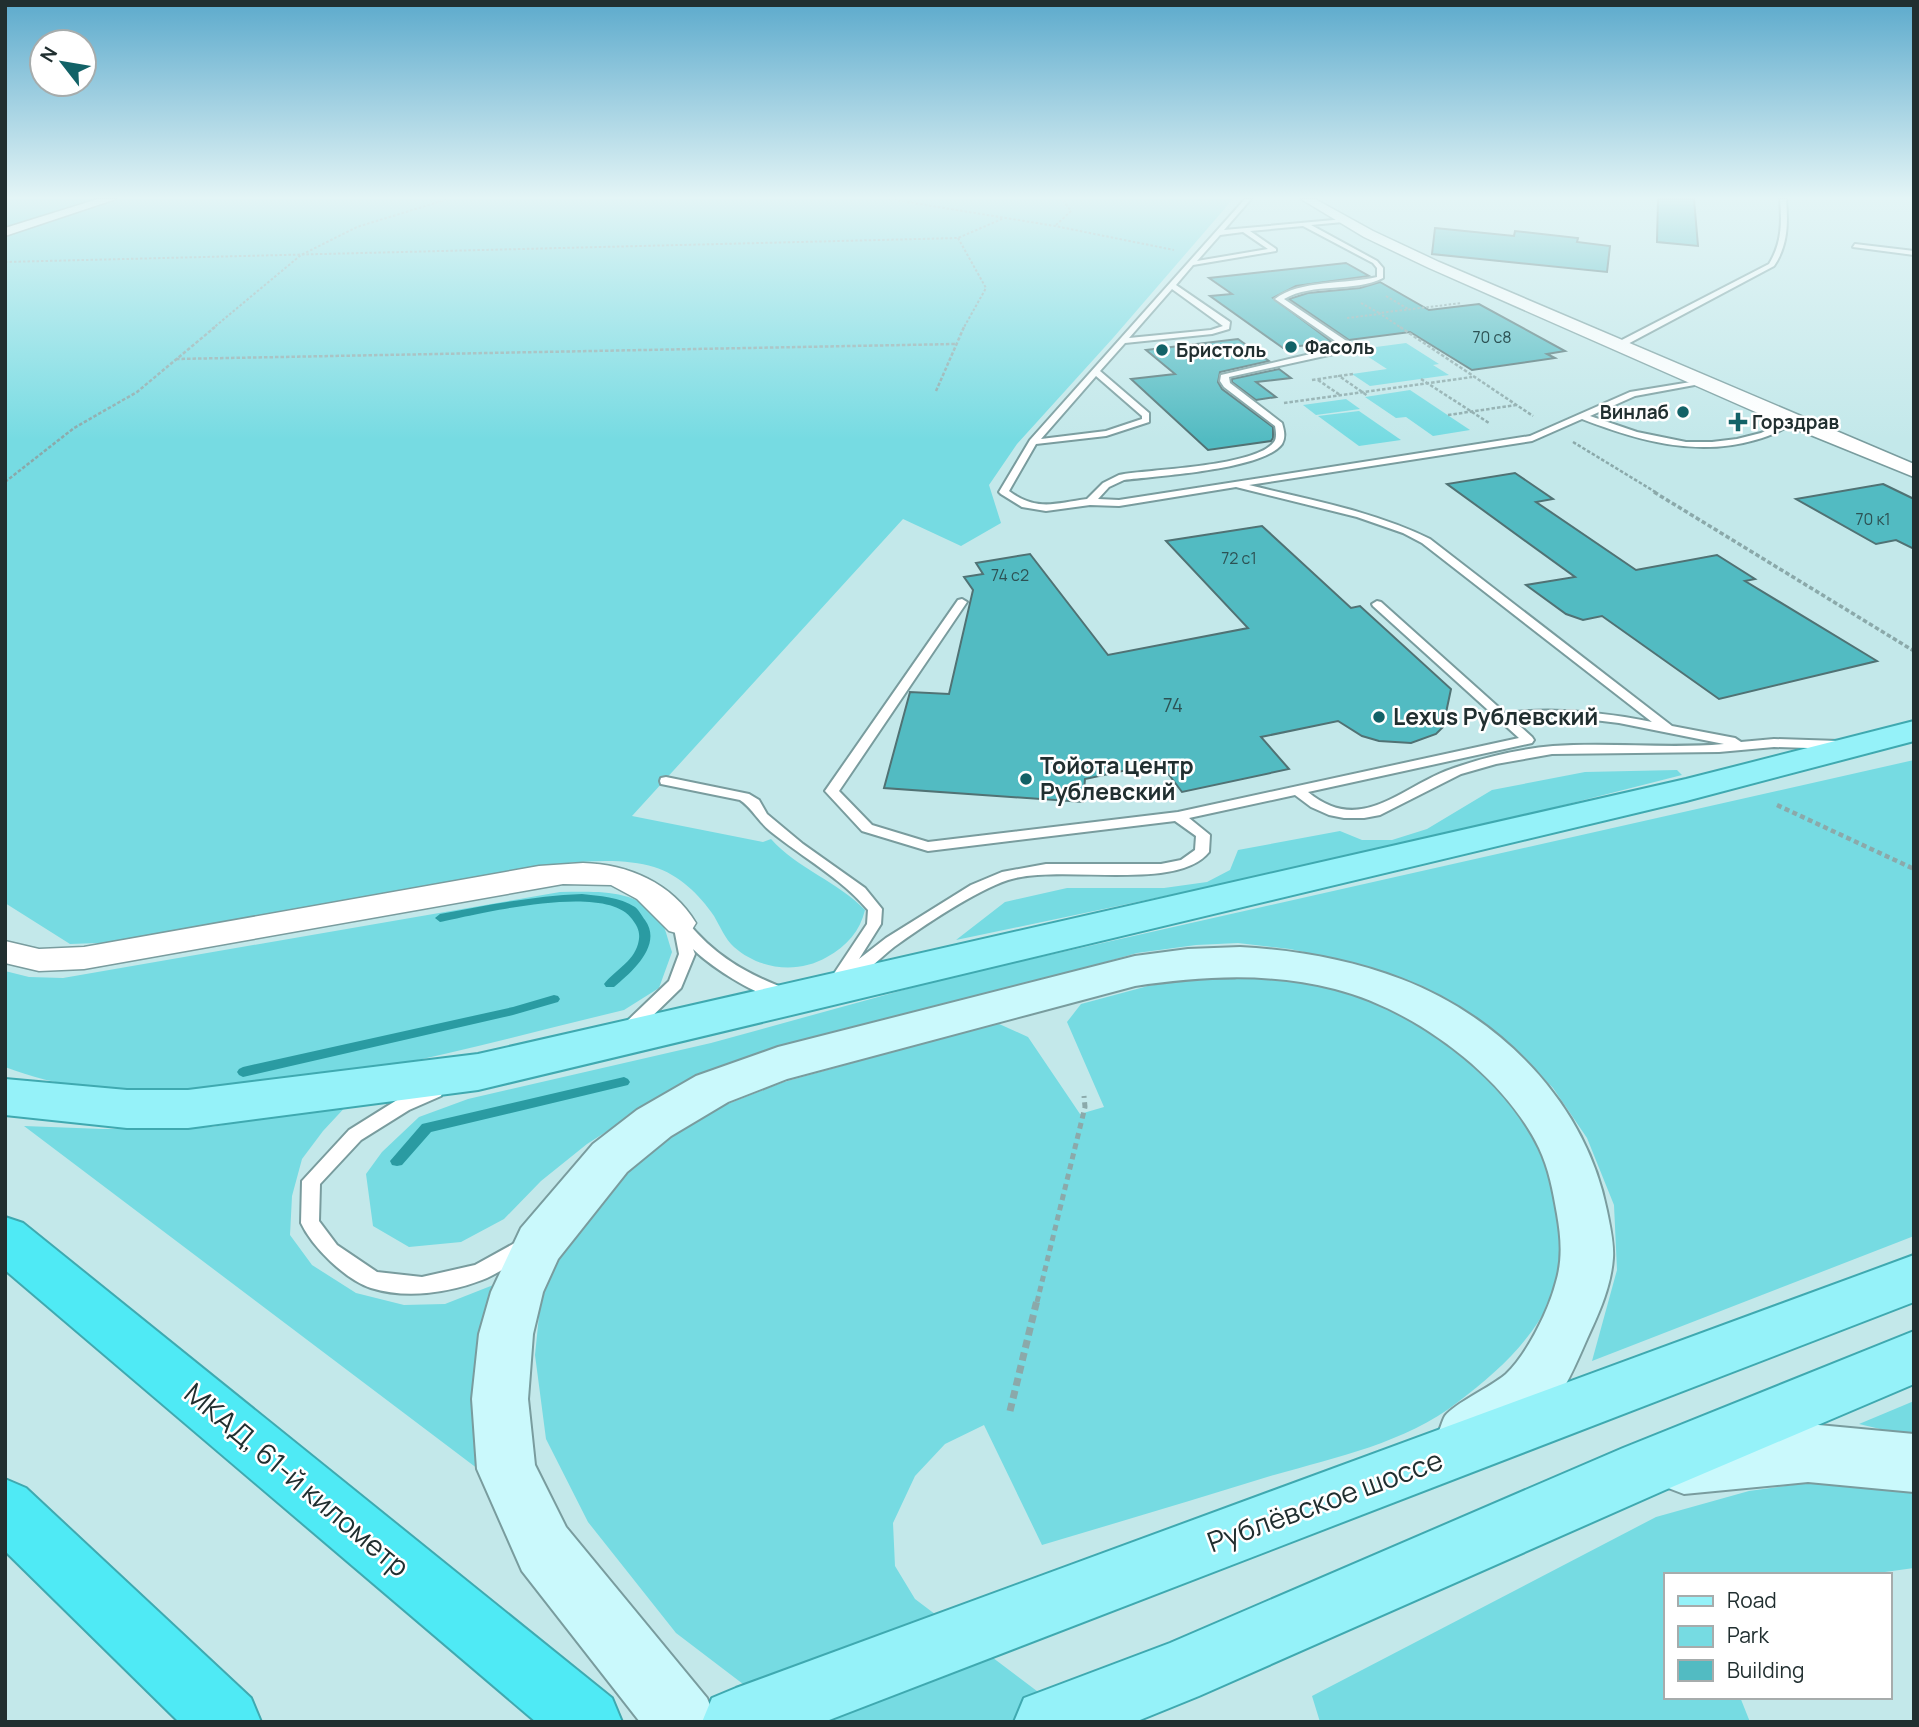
<svg xmlns="http://www.w3.org/2000/svg" width="1919" height="1727" font-family="Manrope,sans-serif">
<style>
.green{fill:#76dbe2}
.lines{fill:none;stroke-linecap:round;stroke-linejoin:round}
.stream{fill:#2a9ba2;fill-rule:evenodd}
.building{fill:#52bbc2;stroke:#507274;stroke-width:2}
.lane-casing{stroke:#799c9e;stroke-width:4}
.street-casing{stroke:#799c9e;stroke-width:3}
.secondary-casing{stroke:#799c9e;stroke-width:4}
.primary-casing{stroke:#3fa9b0;stroke-width:4}
.highway-casing{stroke:#3fa9b0;stroke-width:4}
.path-far5{stroke:#8ba9aa;stroke-width:2;stroke-dasharray:2.5 2;stroke-linecap:butt}
.path-far4{stroke:#8ba9aa;stroke-width:2.5;stroke-dasharray:3.5 2;stroke-linecap:butt}
.path-far3{stroke:#8ba9aa;stroke-width:3.5;stroke-dasharray:4.5 2.5;stroke-linecap:butt}
.path-far2{stroke:#8ba9aa;stroke-width:4.5;stroke-dasharray:5 3.5;stroke-linecap:butt}
.path-far1{stroke:#8ba9aa;stroke-width:5;stroke-dasharray:6 4.5;stroke-linecap:butt}
.path{stroke:#8ba9aa;stroke-width:7;stroke-dasharray:8 5;stroke-linecap:butt}
.lane{fill:#fff;fill-rule:evenodd}
.street{fill:#fff;fill-rule:evenodd}
.secondary{fill:#caf9fc;fill-rule:evenodd}
.primary{fill:#95f2f9;fill-rule:evenodd}
.highway{fill:#4feaf5;fill-rule:evenodd}
.poi-dot{fill:#126267;stroke:#fff;stroke-width:2.5}
.labels{text-anchor:middle;stroke-width:5;stroke-linejoin:round;paint-order:stroke}
.far-number-label{font-size:16px;fill:#2d5254}
.far-poi-label{font-size:19px;font-weight:bold;fill:#212f30;stroke:#fff;text-anchor:start}
.number-label{font-size:19px;fill:#2d5254}
.poi-label{font-size:23px;font-weight:bold;fill:#212f30;stroke:#fff;text-anchor:start}
.near-street-label{font-size:28px;fill:#212f30;stroke:#fff}
</style>
<rect width="100%" height="100%" fill="#c3e8ea"/>
<g class="green">
<path d="M5,199H1233L1113,338L1017,444L989,485L1001,523L961,546L903,519L632,816L763,842L771,839C798,869 837,881 865,910C860,931 847,946 827,957C798,974 760,970 734,947C725,939 720,926 714,916C700,895 678,874 654,867C597,849 488,876 428,887C328,906 227,924 126,942L70,944L5,903Z"/>
<path d="M1406,343L1439,364L1433,365L1449,375L1370,386L1352,374L1387,369L1367,356L1376,347Z"/>
<path d="M1410,390L1470,430L1433,436L1406,417L1396,418L1365,397Z"/>
<path d="M1346,399L1360,409L1316,415L1303,405Z"/>
<path d="M1359,411L1401,440L1359,446L1318,416Z"/>
<path d="M1914,760V1236L1592,1361L1617,1270L1614,1205L1587,1138L1553,1088L1509,1043L1466,1011L1408,982L1346,961L1290,949L1238,943L1196,945L1137,953L815,1044L670,1091L587,1144L541,1181L504,1219L461,1242L409,1247L373,1226L366,1174L382,1152L419,1117L468,1099L711,1043L947,978Z"/>
<path d="M1677,770L1682,775L1403,846L956,940L1005,902L1067,888H1164L1207,882L1230,870L1238,850L1340,831L1362,840H1392L1427,829L1492,790L1585,772Z"/>
<path d="M560,892C594,892 633,888 658,916C665,924 668,941 672,952L659,988L624,1010C478,1045 333,1089 182,1092C122,1093 62,1089 5,1067V971L29,977L63,978Z"/>
<path d="M1242,976C1307,981 1377,993 1432,1030C1453,1044 1485,1072 1503,1091C1547,1136 1579,1243 1550,1301C1529,1344 1495,1374 1458,1402C1405,1443 1337,1457 1274,1475C1197,1499 1119,1522 1042,1545L984,1425L945,1444L915,1476L893,1523L895,1566L915,1599L1078,1722H793L676,1633L588,1522L546,1439L535,1355L541,1296L558,1252L629,1167L671,1136L720,1107L784,1082L997,1023L1028,1037L1080,1114L1104,1107L1067,1022L1081,1004L1148,986L1191,979Z"/>
<path d="M350,1102L323,1131L302,1159L292,1196L290,1235L312,1265L356,1293L404,1305L445,1304L506,1280L486,1475L24,1126L103,1129L212,1127Z"/>
<path d="M1914,1401V1437L1859,1424Z"/>
<path d="M1830,1480L1914,1486V1568L1863,1575H1665V1697H1740L1750,1722H1320L1312,1696L1656,1517L1749,1491Z"/>
</g>
<g class="lines">
<g class="stream">
<path d="M582,894C599,896 620,897 635,907C639,910 642,916 645,920C663,945 632,972 614,987H606L604,984C615,970 633,962 638,944C641,933 638,927 632,919C606,882 480,914 440,922L435,918L440,914C488,905 534,896 582,894Z"/>
<path d="M554,995L558,996L560,999L558,1002L513,1015L243,1077L239,1075L237,1072L239,1069L243,1067L513,1007Z"/>
<path d="M624,1077L628,1079L630,1082L628,1085L431,1132L402,1165L397,1166L392,1165L390,1161L422,1124Z"/>
</g>
</g>
<g class="building">
<path d="M1658,199H1694L1698,246L1657,242Z"/>
<path d="M1435,228L1514,236L1515,231L1578,238L1577,242L1610,246L1607,272L1432,254Z"/>
<path d="M1346,263L1369,276L1296,286L1273,298L1332,342L1283,348L1210,296L1232,294L1209,278Z"/>
<path d="M1380,282L1429,310L1479,304L1565,351L1547,354L1555,358L1472,370L1410,332L1349,340L1289,299L1308,293L1360,288Z"/>
<path d="M1238,339L1269,361L1220,372L1218,382L1222,389L1273,427V438L1271,441L1208,450L1131,379L1175,374L1146,350Z"/>
<path d="M1279,369L1291,378L1256,382L1276,397L1256,400L1232,382V379Z"/>
<path d="M1515,473L1553,499L1536,502L1636,570L1717,555L1755,579L1745,581L1877,661L1719,699L1602,616L1583,620L1566,614L1526,585L1575,577L1447,484Z"/>
<path d="M1883,484L1914,499V549L1896,540L1876,544L1796,499Z"/>
<path d="M1262,526L1351,608L1360,606L1451,689L1443,727L1436,734L1411,743L1379,741L1362,736L1338,721L1261,737L1289,769L1182,792L1160,763L1085,779L1083,802L884,788L910,692L949,694L973,590L964,577L983,574L976,563L1030,554L1108,655L1248,628L1166,541Z"/>
</g>
<g class="lines">
<defs>
<g id="lane">
<path d="M1245,199H1251L1224,230L1345,219L1343,222L1311,225L1377,261L1383,268V278C1354,293 1313,282 1284,299L1348,342L1347,351L1229,377L1230,383L1282,423C1284,430 1286,437 1282,444C1263,470 1157,476 1124,480L1109,487L1098,499L1119,500L1530,436L1630,392L1703,380L1704,382L1700,384L1635,396L1590,416L1637,432L1686,442H1712L1737,439L1761,433L1787,420L1794,422C1784,430 1769,436 1755,440C1696,457 1639,441 1582,419L1532,441L1249,485C1310,500 1373,511 1430,539L1672,726L1735,738L1741,742L1774,739L1839,741L1845,745L1839,749L1774,747L1719,752L1552,754L1496,764L1461,774L1380,815L1364,818H1344L1329,815L1311,807L1295,795L1189,818L1210,835L1209,852C1176,893 1060,863 1008,880C975,891 923,926 894,947C880,958 867,972 852,980C846,984 839,985 833,983L830,979L833,975L867,924L868,910C841,878 802,857 770,831C758,821 752,808 740,800L661,784L660,781L661,778L666,777L749,794L759,800L767,814L803,844L865,888L882,909L881,924L859,959L886,938L971,885L1002,872L1046,864H1161L1181,860L1195,850L1196,836L1175,821L928,851L862,831L825,791L958,600L962,599L967,602L839,791L872,825L928,842L1178,812L1519,738L1373,606L1372,604L1377,601L1381,602L1505,713C1555,707 1603,712 1652,722L1422,543L1403,533L1357,517L1236,487L1119,506L1090,505L1046,511L1022,507L1001,494L999,492L1030,440ZM1303,226L1373,263L1377,268V277C1348,284 1298,280 1275,299L1341,345L1340,347L1221,375L1220,381L1224,387L1275,426C1276,431 1277,438 1274,442C1256,467 1150,469 1119,475L1103,483L1087,499C1056,503 1037,512 1009,491L1036,444L1106,436L1149,422V413L1100,371L1125,343L1212,334L1229,329L1230,322L1176,285L1193,265L1276,251V249L1250,231ZM1243,232L1268,249L1197,261L1220,235ZM1172,289L1223,326L1211,330L1129,338ZM1096,376L1142,416V419L1106,431L1041,439ZM1561,716L1619,723L1724,744C1668,749 1610,742 1553,746C1520,749 1485,757 1454,768C1402,785 1362,837 1308,792L1532,743L1534,740L1532,737L1512,719Z"/>
<path d="M1780,199H1786C1788,223 1788,245 1774,266L1622,347H1616V343L1769,264C1782,243 1782,222 1780,199Z"/>
<path d="M1855,244L1914,251V255L1853,247Z"/>
<path d="M680,918L685,919C713,955 746,974 789,990L791,994L789,998C766,1005 709,965 693,949L695,954L681,988L636,1032L630,1034L624,1032L622,1028L624,1024L669,981L679,954L673,923Z"/>
<path d="M435,1084L441,1086L443,1091L441,1096L409,1110L361,1140L320,1184L319,1221L337,1245L377,1272L422,1277L475,1265L522,1239L529,1241L531,1247L529,1253C514,1262 498,1274 482,1280C448,1293 406,1299 371,1288C346,1280 312,1247 301,1223L302,1181L349,1130L397,1100Z"/>
</g>
<g id="street">
<path d="M98,199H116L5,236V228Z"/>
<path d="M1301,199H1315L1373,231L1439,262L1914,464V477L1776,421L1429,268L1364,237Z"/>
<path d="M583,863C628,864 672,883 696,923L691,931L680,934L669,931L637,899L611,885L563,884L84,969L39,971L5,963V941L39,949L84,947L539,866Z"/>
</g>
<g id="secondary">
<path d="M1240,947C1295,950 1348,959 1401,979C1501,1017 1586,1104 1607,1211C1610,1226 1614,1243 1613,1258C1611,1287 1599,1313 1587,1339C1578,1359 1569,1382 1556,1400C1536,1428 1497,1452 1466,1464L1446,1456L1437,1436C1440,1430 1442,1421 1445,1416C1455,1403 1491,1387 1506,1374C1527,1354 1549,1310 1556,1282C1563,1259 1561,1237 1557,1214C1553,1191 1549,1169 1539,1148C1503,1074 1413,1009 1335,989C1269,972 1201,976 1135,986L787,1079L728,1102L671,1136L627,1172L558,1259L543,1292L533,1334L528,1399L535,1465L566,1527L707,1698L717,1722H640L522,1571L477,1469L472,1399L479,1334L491,1292L521,1228L593,1144L637,1110L696,1076L778,1047L1135,956L1188,949Z"/>
<path d="M1808,1424L1914,1434V1492L1808,1482L1684,1494L1663,1486L1655,1465L1663,1444L1684,1436Z"/>
</g>
<g id="primary">
<path d="M1914,721V741L1686,801L478,1090L188,1128H127L5,1115V1079L127,1090H188L478,1054L1686,779Z"/>
<path d="M1914,1255V1302L824,1722H702L712,1698L736,1688Z"/>
<path d="M1914,1331V1384L1665,1490L1199,1696L1135,1722H1014L1024,1698L1170,1643L1623,1448Z"/>
</g>
<g id="highway">
<path d="M5,1217L23,1223L612,1698L622,1722H536L5,1270Z"/>
<path d="M5,1479L26,1488L251,1698L261,1722H179L5,1551Z"/>
</g>
</defs>
<use href="#lane" class="lane-casing"/>
<use href="#street" class="street-casing"/>
<use href="#secondary" class="secondary-casing"/>
<use href="#primary" class="primary-casing"/>
<use href="#highway" class="highway-casing"/>
<g class="path-far5">
<path d="M889,199L1055,226L1174,250"/>
<path d="M1056,225L1071,211L1062,199"/>
<path d="M958,238L986,288L963,329"/>
<path d="M5,262L958,238L1004,218"/>
<path d="M1386,296L1408,309"/>
<path d="M1361,303L1379,313"/>
<path d="M1347,318L1380,314"/>
<path d="M212,329L301,255L357,227L448,199"/>
<path d="M1403,329L1379,313L1462,303"/>
</g>
<g class="path-far4">
<path d="M1400,327L1533,416"/>
<path d="M176,359L955,344"/>
<path d="M1353,374L1339,376L1368,396"/>
<path d="M1421,379L1489,423"/>
<path d="M1312,380L1339,376"/>
<path d="M1318,380L1340,395"/>
<path d="M936,391L964,327"/>
<path d="M1284,403L1472,377"/>
<path d="M1448,415L1516,405"/>
<path d="M1573,442L1657,493"/>
<path d="M5,482L74,428L137,392L215,327"/>
</g>
<path class="path-far3" d="M1654,492L1914,651"/>
<path class="path-far2" d="M1777,805L1914,869"/>
<path class="path-far1" d="M1037,1302L1085,1107L1084,1096"/>
<path class="path" d="M1010,1411L1037,1300"/>
<use href="#lane" class="lane"/>
<use href="#street" class="street"/>
<use href="#secondary" class="secondary"/>
<use href="#primary" class="primary"/>
<use href="#highway" class="highway"/>
</g>
<linearGradient id="sky" x2="0" y2="1"><stop stop-color="#5caacc"/><stop offset="0.45" stop-color="#e4f5f6"/><stop offset="1" stop-color="#e4f5f6" stop-opacity="0"/></linearGradient>
<rect width="1919" height="440" fill="url(#sky)"/>
<g class="poi-dot">
<circle cx="1291" cy="347" r="7"/>
<circle cx="1162" cy="350" r="7"/>
<circle cx="1683" cy="412" r="7"/>
<path d="M1734.5 411.5h7v7h7v7h-7v7h-7v-7h-7v-7h7z"/>
<circle cx="1379" cy="717" r="7"/>
<circle cx="1026" cy="779" r="7"/>
</g>
<g class="labels">
<g class="far-number-label">
<text x="1492" y="343">70 с8</text>
<text x="1873" y="525">70 к1</text>
<text x="1239" y="564">72 с1</text>
<text x="1010" y="581">74 с2</text>
</g>
<g class="far-poi-label">
<text x="1305" y="354">Фасоль</text>
<text x="1176" y="357">Бристоль</text>
<text x="1669" y="419" text-anchor="end">Винлаб</text>
<text x="1752" y="429">Горздрав</text>
</g>
<g class="number-label">
<text x="1173" y="712">74</text>
</g>
<g class="poi-label">
<text x="1393" y="725">Lexus Рублевский</text>
<text x="1040" y="774">Тойота центр<tspan x="1040" dy="26">Рублевский</tspan></text>
</g>
<g class="near-street-label">
<text transform="translate(297 1480) rotate(40)" y="10">МКАД, 61-й километр</text>
<text transform="translate(1325 1501) rotate(-20)" y="10">Рублёвское шоссе</text>
</g>
</g>
<rect width="1919" height="1727" fill="none" stroke="#212f30" stroke-width="14"/>
<rect x="1664" y="1573" width="228" height="126" fill="#ffffff" stroke="#a6acac" stroke-width="2"/>
<rect x="1678" y="1596" width="35" height="10" fill="#95f2f9" stroke="#a6acac" stroke-width="2"/>
<text x="1727" y="1608" font-size="21" fill="#212f30">Road</text>
<rect x="1678" y="1626" width="35" height="21" fill="#76dbe2" stroke="#a6acac" stroke-width="2"/>
<text x="1727" y="1643" font-size="21" fill="#212f30">Park</text>
<rect x="1678" y="1660" width="35" height="21" fill="#52bbc2" stroke="#a6acac" stroke-width="2"/>
<text x="1727" y="1678" font-size="21" fill="#212f30">Building</text>
<g transform="translate(63 63) rotate(301)"><circle r="33" fill="#ffffff" stroke="#a6acac" stroke-width="2"/>
<path d="M0-5L12 26L0 18L-12 26Z" fill="#126267"/>
<text y="-10" font-size="19" font-weight="bold" text-anchor="middle" fill="#212f30">N</text>
</g>
</svg>
